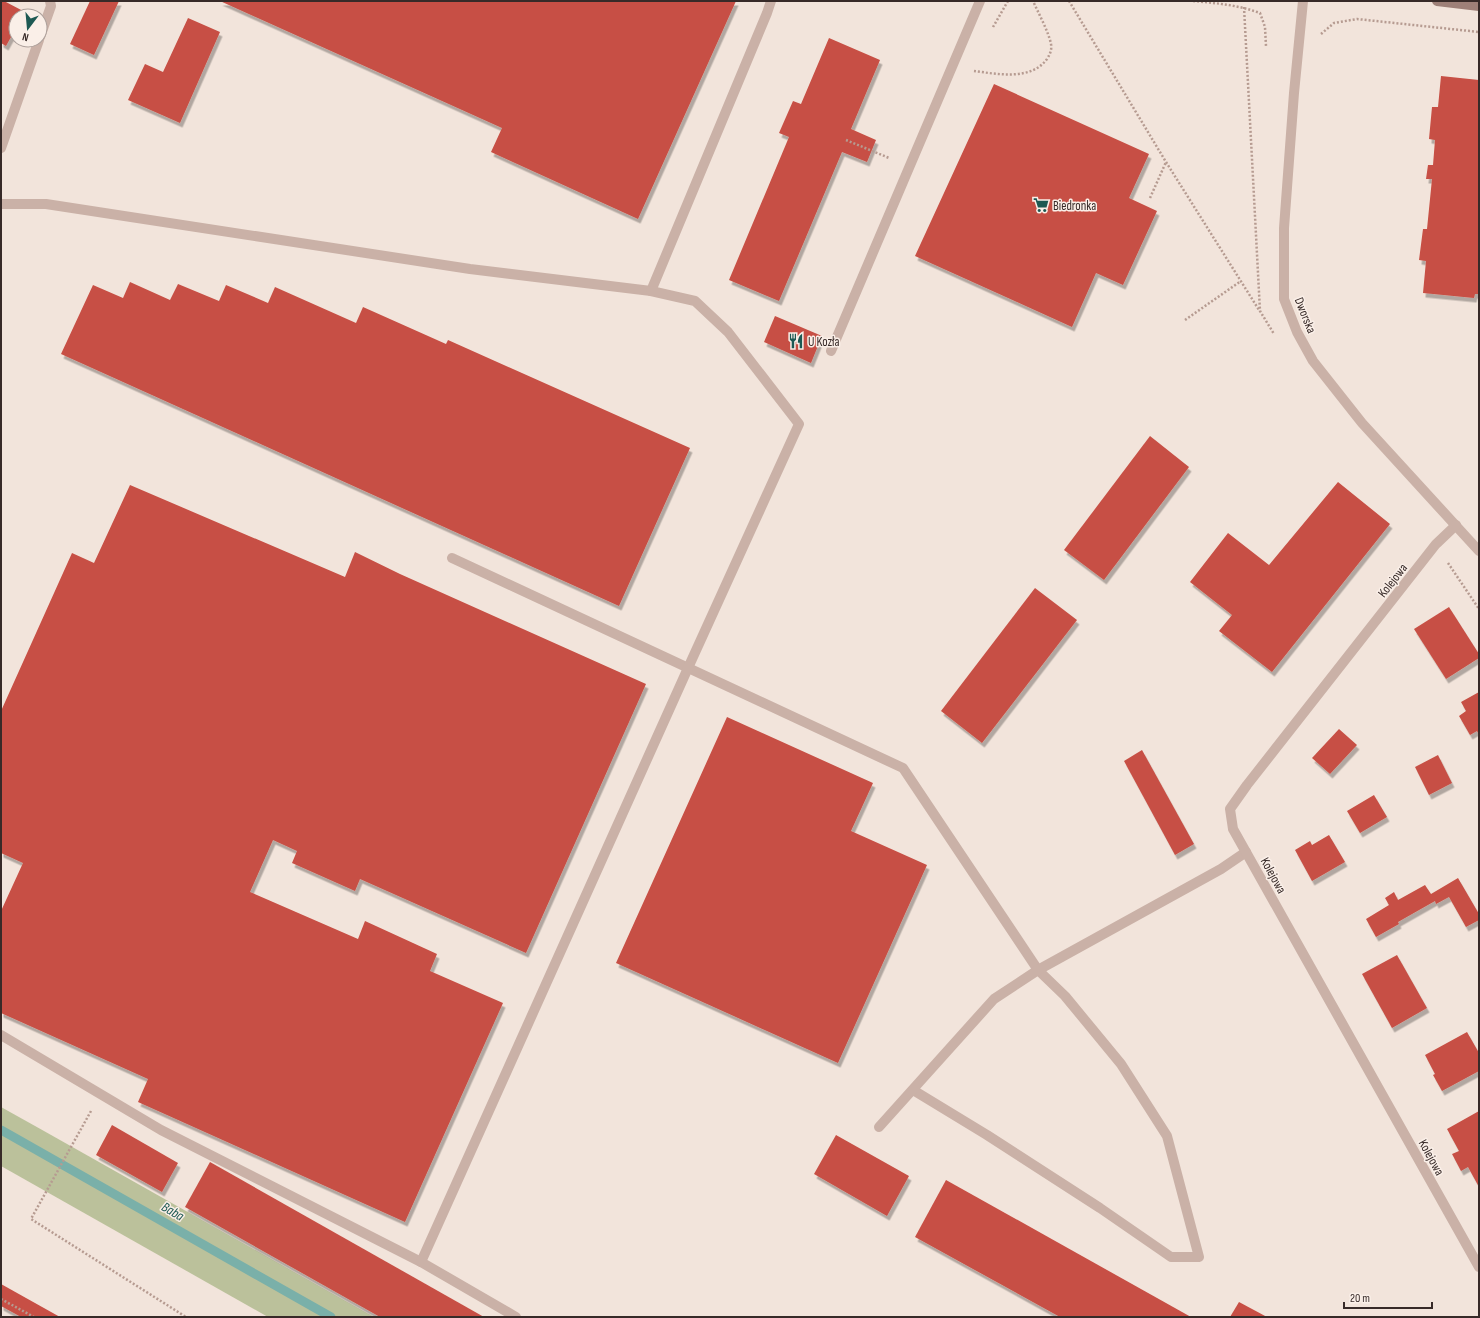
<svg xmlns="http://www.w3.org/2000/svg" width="1480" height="1318" font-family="'Sofia Sans Condensed',sans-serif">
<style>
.green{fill:#bbc19b}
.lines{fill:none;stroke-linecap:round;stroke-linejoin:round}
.stream{stroke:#7ab0a9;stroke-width:9}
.building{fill:#c74f44;filter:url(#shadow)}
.path{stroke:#b69b91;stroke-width:2.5;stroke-dasharray:2 2;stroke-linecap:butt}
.lane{stroke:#cab1a7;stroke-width:10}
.street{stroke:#cab1a7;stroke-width:10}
.secondary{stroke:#9e8078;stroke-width:10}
.labels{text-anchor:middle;stroke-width:3;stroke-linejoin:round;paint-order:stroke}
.poi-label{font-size:13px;fill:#372a28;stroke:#faefe8;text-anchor:start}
.street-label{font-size:13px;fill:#372a28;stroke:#faefe8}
.water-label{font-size:14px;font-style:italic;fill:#1d5953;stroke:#faefe8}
</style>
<defs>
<filter id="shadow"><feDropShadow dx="2.5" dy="4.5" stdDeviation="0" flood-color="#0004"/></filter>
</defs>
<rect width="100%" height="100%" fill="#f2e4db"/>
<path class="green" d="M1,1107L44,1131L374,1317H268L1,1166Z"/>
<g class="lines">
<path class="stream" d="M1,1130L331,1317"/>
</g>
<g class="building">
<path d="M1,1H4L25,12L22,16H16V28L6,46L1,43Z"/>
<path d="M90,1H119L94,55L70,44Z"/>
<path d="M220,1H736L638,219L491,152L502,128Z"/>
<path d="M188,18L220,32L180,123L128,100L145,64L163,72Z"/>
<path d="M829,38L880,60L851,129L876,140L867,162L842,152L779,301L729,280L789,137L779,133L793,101L801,104Z"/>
<path d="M1441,76L1479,80V294H1475L1474,298L1423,293L1426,261L1419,260L1423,229H1427L1432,179H1426L1428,165H1433L1435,140L1429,139L1432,107H1438Z"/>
<path d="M994,84L1149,154L1129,198L1157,211L1123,285L1096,273L1072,327L915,256Z"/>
<path d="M130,282L170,300L178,284L219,301L226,285L268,303L275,287L356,323L363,307L446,344L448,340L690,448L619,606L61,354L93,285L123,298Z"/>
<path d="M775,316L822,336L811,363L764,342Z"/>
<path d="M1150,436L1189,467L1104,580L1064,550Z"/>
<path d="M1338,482L1390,524L1272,672L1219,631L1232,615L1190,582L1228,533L1269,565Z"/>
<path d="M130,485L345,577L355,552L400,574L646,684L526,953L360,879L355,891L292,863L297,851L273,840L250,892L358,939L365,921L437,954L430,971L503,1003L405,1222L138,1102L148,1079L1,1013V911L23,863L1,853V711L72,553L94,563Z"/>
<path d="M1035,588L1077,620L982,743L941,711Z"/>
<path d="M1449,607L1479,654V658L1446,679L1414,629Z"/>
<path d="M1479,692V735L1477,731L1470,735L1459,716L1466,711L1461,702Z"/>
<path d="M727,717L873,783L851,831L927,865L838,1063L616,963Z"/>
<path d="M1339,729L1357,745L1330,774L1312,758Z"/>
<path d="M1142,750L1194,844L1175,855L1124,761Z"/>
<path d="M1438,755L1452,783L1429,795L1415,767Z"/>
<path d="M1374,795L1387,817L1360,833L1347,811Z"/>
<path d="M1329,835L1345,862L1312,881L1295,850L1310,841L1312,845Z"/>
<path d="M1458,878L1479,914V920L1466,927L1449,897L1436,904L1435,901L1398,922L1399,924L1376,937L1366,919L1389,905L1385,898L1394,892L1398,900L1425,885L1431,894Z"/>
<path d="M1397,955L1427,1008L1392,1028L1362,974Z"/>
<path d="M1467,1032L1479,1053V1071L1442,1091L1433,1075L1435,1074L1425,1055Z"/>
<path d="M1479,1111V1187L1468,1167L1461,1171L1452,1154L1459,1151L1447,1129Z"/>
<path d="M112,1125L178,1163L162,1192L96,1155Z"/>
<path d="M836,1135L909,1176L887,1216L814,1174Z"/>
<path d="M210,1162L484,1317H380L185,1207Z"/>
<path d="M946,1180L1057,1242L1191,1317H1060L915,1237Z"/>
<path d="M1,1284L60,1317H21L1,1306Z"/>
<path d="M1239,1302L1267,1317H1230Z"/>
</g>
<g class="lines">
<g class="path">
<path d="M1069,1L1166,162L1259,310"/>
<path d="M1193,1C1216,3 1238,5 1260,13L1265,27L1266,46"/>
<path d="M1244,7L1260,311L1274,334"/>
<path d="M993,27L1008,1"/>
<path d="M1321,34L1334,23L1357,19L1479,32"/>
<path d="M974,71C997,74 1031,81 1047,59C1050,54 1052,50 1051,44C1049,33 1038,12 1033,1"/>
<path d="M846,140L889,158"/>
<path d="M1150,198L1166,162"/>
<path d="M1185,320L1241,281"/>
<path d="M1448,563L1479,609"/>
<path d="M91,1111L31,1219L186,1317"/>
<path d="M1,1299L34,1317"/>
</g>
<g class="lane">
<path d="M40,37L51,6L50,1"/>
<path d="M1,148L39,40"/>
<path d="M1,204H46L470,269L651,291L767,13L771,1"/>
<path d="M452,558L903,768L1038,970L1065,996L1121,1064L1167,1136L1199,1257H1171L1100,1208L987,1135L913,1090"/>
<path d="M1,1035L161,1130L421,1262"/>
<path d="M879,1127L994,999L1038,970L1221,869L1246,852"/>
<path d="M516,1317L421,1262L688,668L799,424L728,332L695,301L651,291"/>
</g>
<g class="street">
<path d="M1303,1L1294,93L1284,228V299L1297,332L1313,361L1362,423L1479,551"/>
<path d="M831,351L980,1"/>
<path d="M1456,525L1436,544L1247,785L1230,809L1233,829L1479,1267"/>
</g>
<path class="secondary" d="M1437,1L1479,6"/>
</g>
<defs>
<symbol id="supermarket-bare" viewBox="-9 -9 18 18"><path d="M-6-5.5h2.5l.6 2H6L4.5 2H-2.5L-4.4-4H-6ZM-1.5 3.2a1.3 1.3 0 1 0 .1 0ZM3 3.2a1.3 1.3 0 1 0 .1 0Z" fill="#1d5953" stroke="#faefe8" stroke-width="2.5" paint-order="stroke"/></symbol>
<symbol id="restaurant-bare" viewBox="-9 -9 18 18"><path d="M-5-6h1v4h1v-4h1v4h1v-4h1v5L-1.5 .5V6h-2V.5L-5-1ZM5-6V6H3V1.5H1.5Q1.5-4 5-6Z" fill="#1d5953" stroke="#faefe8" stroke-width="2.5" paint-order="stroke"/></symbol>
</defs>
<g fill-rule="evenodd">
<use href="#supermarket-bare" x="1030" y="194" width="22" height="22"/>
<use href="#restaurant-bare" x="785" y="330" width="22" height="22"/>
</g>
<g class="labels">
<g class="poi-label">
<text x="1053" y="210">Biedronka</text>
<text x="808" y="346">U Kozła</text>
</g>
<g class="street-label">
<text transform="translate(1306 315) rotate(68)" y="5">Dworska</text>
<text transform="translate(1392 580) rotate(-52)" y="5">Kolejowa</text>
<text transform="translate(1274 875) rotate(61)" y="5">Kolejowa</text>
<text transform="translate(1432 1157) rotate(61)" y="5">Kolejowa</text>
</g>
<g class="water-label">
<text transform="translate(173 1211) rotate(30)" y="5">Baba</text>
</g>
</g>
<rect width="1480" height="1318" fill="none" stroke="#372a28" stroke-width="4"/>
<g transform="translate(28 28) rotate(196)"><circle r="19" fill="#faefe8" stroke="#aca09b"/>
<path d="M0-3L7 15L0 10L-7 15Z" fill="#1d5953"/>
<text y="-6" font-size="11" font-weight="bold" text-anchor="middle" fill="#372a28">N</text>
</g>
<path d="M1344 1302v6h88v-6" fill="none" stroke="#372a28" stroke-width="2"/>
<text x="1350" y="1302" font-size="12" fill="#372a28" stroke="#faefe8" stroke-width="3" paint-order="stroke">20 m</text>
</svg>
